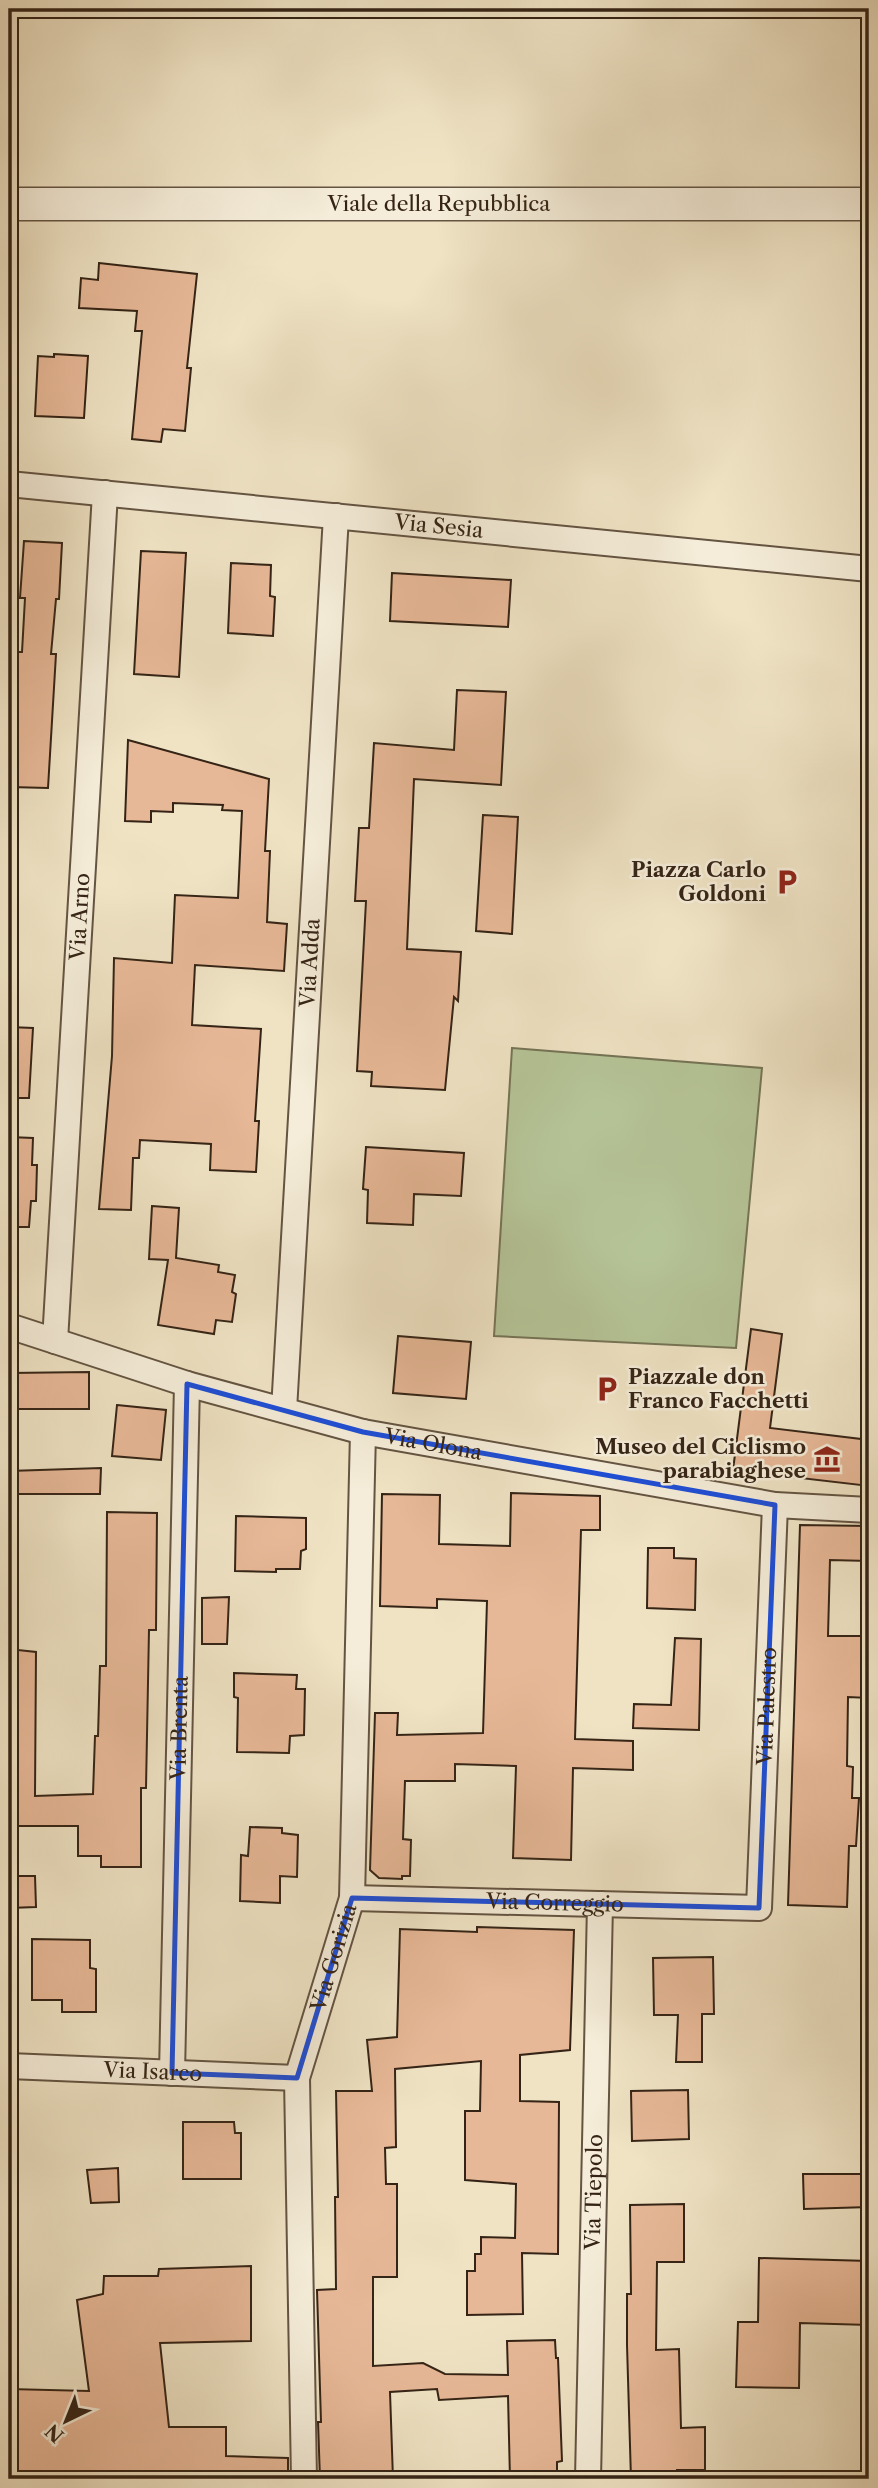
<svg xmlns="http://www.w3.org/2000/svg" width="878" height="2488" font-family="'Libre Caslon Text',serif">
<style>
.green{fill:#b5c497;stroke:#757456;stroke-width:2}
.building{fill:#e7b897;stroke:#352416;stroke-width:2}
.lines{fill:none;stroke-linecap:round;stroke-linejoin:round}
.minor-casing{stroke:#645442;stroke-width:28}
.tertiary-casing{stroke:#645442;stroke-width:35}
.minor{stroke:#f5edd9;stroke-width:24}
.tertiary{stroke:#f5edd9;stroke-width:32}
.marked{fill:none;stroke:#1d4ed8;stroke-width:5;stroke-linejoin:round}
.labels{text-anchor:middle;stroke-width:5;stroke-linejoin:round;paint-order:stroke}
.street-label{font-size:21px;fill:#352416;stroke:#f5edd9}
.poi-label{font-size:21px;font-weight:bold;fill:#352416;stroke:#f5edd9;text-anchor:end}
</style>
<rect width="100%" height="100%" fill="#efe3c4"/>
<filter id="stains"><feTurbulence type="fractalNoise" baseFrequency=".00286" numOctaves="4"/><feColorMatrix values="0 0 0 0 .2 0 0 0 0 .09 0 0 0 0 .02 0 0 0 .5 -.17"/></filter>
<radialGradient id="worn" r=".72"><stop offset=".6" stop-color="#630" stop-opacity="0"/><stop offset="1" stop-color="#630" stop-opacity=".3"/></radialGradient>
<path class="green" d="M512,1048L762,1068L736,1348L494,1336Z"/>
<g class="building">
<path d="M99,263L197,274L187,368H191L185,431L163,429L161,442L132,439L142,331H135L137,311L79,308L81,278L98,280Z"/>
<path d="M54,354L88,356L84,418L35,416L38,356L54,357Z"/>
<path d="M24,541L62,543L59,599H56L51,654H56L48,788L10,787L17,652H22L25,598H20Z"/>
<path d="M141,551L186,553L179,677L134,674Z"/>
<path d="M231,563L271,565L270,596L275,597L273,636L228,633Z"/>
<path d="M392,573L511,580L508,627L390,621Z"/>
<path d="M457,690L506,692L501,785L414,779L407,949L461,952L458,1001L454,997L445,1090L371,1086L372,1072L357,1071L366,901H355L359,828H369L374,743L454,750Z"/>
<path d="M128,740L269,779L265,851H270L267,922L287,924L284,971L195,965L192,1025L261,1029L255,1121H259L256,1172L210,1170L211,1144L140,1140L139,1158H133L131,1210L99,1209L112,1056L114,958L172,963L175,895L238,898L242,811L222,810L223,805L173,803V812L151,811V822L125,821Z"/>
<path d="M483,815L518,817L512,934L476,931Z"/>
<path d="M9,1027L33,1028L29,1098H9Z"/>
<path d="M9,1137L33,1138L32,1165H37L36,1201H31L29,1227H9Z"/>
<path d="M366,1147L464,1153L461,1196L414,1194L413,1225L367,1223L368,1190L363,1189Z"/>
<path d="M152,1206L179,1208L176,1258L219,1265L218,1272L235,1275L232,1292L236,1294L232,1322L216,1320L214,1334L158,1325L168,1260L149,1259Z"/>
<path d="M751,1329L782,1334L770,1428L869,1440V1486L733,1470Z"/>
<path d="M398,1336L471,1342L466,1399L393,1393Z"/>
<path d="M89,1372V1409H9V1373Z"/>
<path d="M117,1405L166,1410L161,1460L112,1456Z"/>
<path d="M101,1468L100,1494H9V1471Z"/>
<path d="M511,1493L600,1496V1530H581L575,1739L633,1741V1770L573,1768L571,1860L513,1858L516,1766L455,1764V1781H405L403,1839L411,1840L410,1876H402V1879L379,1878L370,1870L375,1713H398L397,1735L483,1733L487,1601L437,1599V1608L380,1606L382,1494L440,1495L439,1544L510,1546Z"/>
<path d="M107,1512L157,1513L156,1630H149L146,1788H141V1867H101V1856H78V1826H9V1649L36,1652L35,1796L93,1794L95,1736H98L100,1666H106Z"/>
<path d="M236,1516L306,1518V1549L301,1551L300,1569H276V1572L235,1571Z"/>
<path d="M800,1525L869,1526V1561L830,1560L828,1636H869V1698L848,1697L847,1766L853,1767L852,1798H859L856,1846H849L847,1907L788,1905Z"/>
<path d="M648,1548H674V1558L696,1559L695,1610L647,1608Z"/>
<path d="M229,1597L227,1644H202V1598Z"/>
<path d="M675,1638L701,1639L699,1730L633,1728L634,1704L671,1705Z"/>
<path d="M234,1673L297,1675L296,1689H305L304,1735L290,1736L289,1753L237,1752L238,1698L234,1697Z"/>
<path d="M250,1827L282,1828V1833L298,1835L297,1877L280,1876V1903L240,1901L241,1855L248,1856Z"/>
<path d="M9,1876H35L36,1907L9,1908Z"/>
<path d="M477,1927L574,1930L570,2050L520,2055V2101L559,2102L558,2254L522,2253L523,2314L467,2315V2271H475V2254H481V2237L515,2238L516,2184L465,2180V2111H480L481,2061L395,2069L396,2147L385,2148L386,2184H397V2277H373V2366L423,2363L445,2374L508,2375L507,2341L555,2340L556,2358H558L562,2461L557,2462V2479H510L508,2396L439,2400L437,2389L390,2392L393,2479H320L318,2422H321L317,2290L336,2289L335,2197H338L336,2091H372L367,2040L397,2037L400,1929L477,1932Z"/>
<path d="M32,1939L90,1940V1968L96,1969V2012H62V2000H32Z"/>
<path d="M713,1957L714,2014H702V2062H676L678,2015H654L653,1958Z"/>
<path d="M688,2090L689,2139L632,2141L631,2091Z"/>
<path d="M183,2122H234L235,2133H241V2179H183Z"/>
<path d="M118,2168L119,2202L91,2203L87,2170Z"/>
<path d="M803,2174H869V2207L804,2209Z"/>
<path d="M684,2204V2262H657L656,2350L679,2349L681,2428L705,2427V2470H677V2479H631L627,2345V2294H631L630,2205Z"/>
<path d="M759,2258L869,2261V2325L800,2323L799,2388L736,2387L738,2322H758Z"/>
<path d="M251,2266V2341L160,2343L169,2427H226V2456L288,2458V2479H9V2389L89,2391L77,2300L103,2294L104,2276H158L159,2269Z"/>
</g>
<g class="lines">
<defs>
<g id="minor">
<path id="s1" d="M9,484L869,569"/>
<path id="s2" d="M9,1326L187,1384L363,1432L775,1505L869,1510"/>
<path id="s3" d="M55,1341L105,493"/>
<path id="s4" d="M284,1410L336,516"/>
<path id="s5" d="M352,1898L759,1908L775,1505"/>
<path id="s6" d="M9,2066L297,2078"/>
<path id="s7" d="M172,2073L187,1384"/>
<path id="s8" d="M304,2479L297,2078L352,1898L363,1432"/>
<path id="s9" d="M588,2479L600,1904"/>
</g>
<g id="tertiary">
<path id="s10" d="M9,204H869"/>
</g>
</defs>
<use href="#minor" class="minor-casing"/>
<use href="#tertiary" class="tertiary-casing"/>
<use href="#minor" class="minor"/>
<use href="#tertiary" class="tertiary"/>
</g>
<path class="marked" d="M187,1384L363,1432L775,1505L759,1908L352,1898L297,2078L172,2073Z"/>
<defs>
<symbol id="parking-bare" viewBox="-9 -9 18 18"><path d="M-3.5-5.5H1a3.5 3.5 0 0 1 0 7H-1V5.5H-3.5ZM-1-3.4V-.6H.8a1.4 1.4 0 0 0 0-2.8Z" fill="#8f2418" stroke="#f5edd9" stroke-width="2.5" paint-order="stroke"/></symbol>
<symbol id="museum-bare" viewBox="-9 -9 18 18"><path d="M0-6L6-3V-2H-6V-3ZM-5-1h2V3h-2ZM-1-1h2V3h-2ZM3-1h2V3H3ZM-6 4H6V6H-6Z" fill="#8f2418" stroke="#f5edd9" stroke-width="2.5" paint-order="stroke"/></symbol>
</defs>
<g fill-rule="evenodd">
<use href="#parking-bare" x="768" y="863" width="38" height="38"/>
<use href="#parking-bare" x="588" y="1370" width="38" height="38"/>
<use href="#museum-bare" x="808" y="1440" width="38" height="38"/>
</g>
<g class="labels">
<g class="street-label">
<text dy="7" stroke="none"><textPath href="#s10" startOffset="430">Viale della Repubblica</textPath></text>
<text dy="7" stroke="none"><textPath href="#s1" startOffset="432">Via Sesia</textPath></text>
<text dy="7" stroke="none"><textPath href="#s3" startOffset="425">Via Arno</textPath></text>
<text dy="7" stroke="none"><textPath href="#s4" startOffset="448">Via Adda</textPath></text>
<text dy="7" stroke="none"><textPath href="#s2" startOffset="441">Via Olona</textPath></text>
<text dy="7" stroke="none"><textPath href="#s5" startOffset="609">Via Palestro</textPath></text>
<text dy="7" stroke="none"><textPath href="#s7" startOffset="345">Via Brenta</textPath></text>
<text dy="7" stroke="none"><textPath href="#s5" startOffset="203">Via Correggio</textPath></text>
<text dy="7" stroke="none"><textPath href="#s8" startOffset="527">Via Gorizia</textPath></text>
<text dy="7" stroke="none"><textPath href="#s6" startOffset="144">Via Isarco</textPath></text>
<text dy="7" stroke="none"><textPath href="#s9" startOffset="287">Via Tiepolo</textPath></text>
</g>
<g class="poi-label">
<text x="766" y="877">Piazza Carlo<tspan x="766" dy="24">Goldoni</tspan></text>
<text x="628" y="1384" text-anchor="start">Piazzale don<tspan x="628" dy="24">Franco Facchetti</tspan></text>
<text x="806" y="1454">Museo del Ciclismo<tspan x="806" dy="24">parabiaghese</tspan></text>
</g>
</g>
<rect width="878" height="2488" fill="none" stroke="#efe3c4" stroke-width="35"/>
<rect x="10" y="10" width="857" height="2467" fill="none" stroke="#352416" stroke-width="3.5"/>
<rect x="18" y="18" width="843" height="2453" fill="none" stroke="#352416" stroke-width="2"/>
<g transform="translate(66 2421) rotate(223)" stroke="#f5edd9" stroke-width="5" paint-order="stroke">
<path d="M0-5L12 26L0 18L-12 26Z" fill="#352416"/>
<text y="-10" font-size="19" font-weight="bold" text-anchor="middle" fill="#352416">N</text>
</g>
<rect width="100%" height="100%" filter="url(#stains)"/>
<rect width="100%" height="100%" fill="url(#worn)"/>
</svg>
